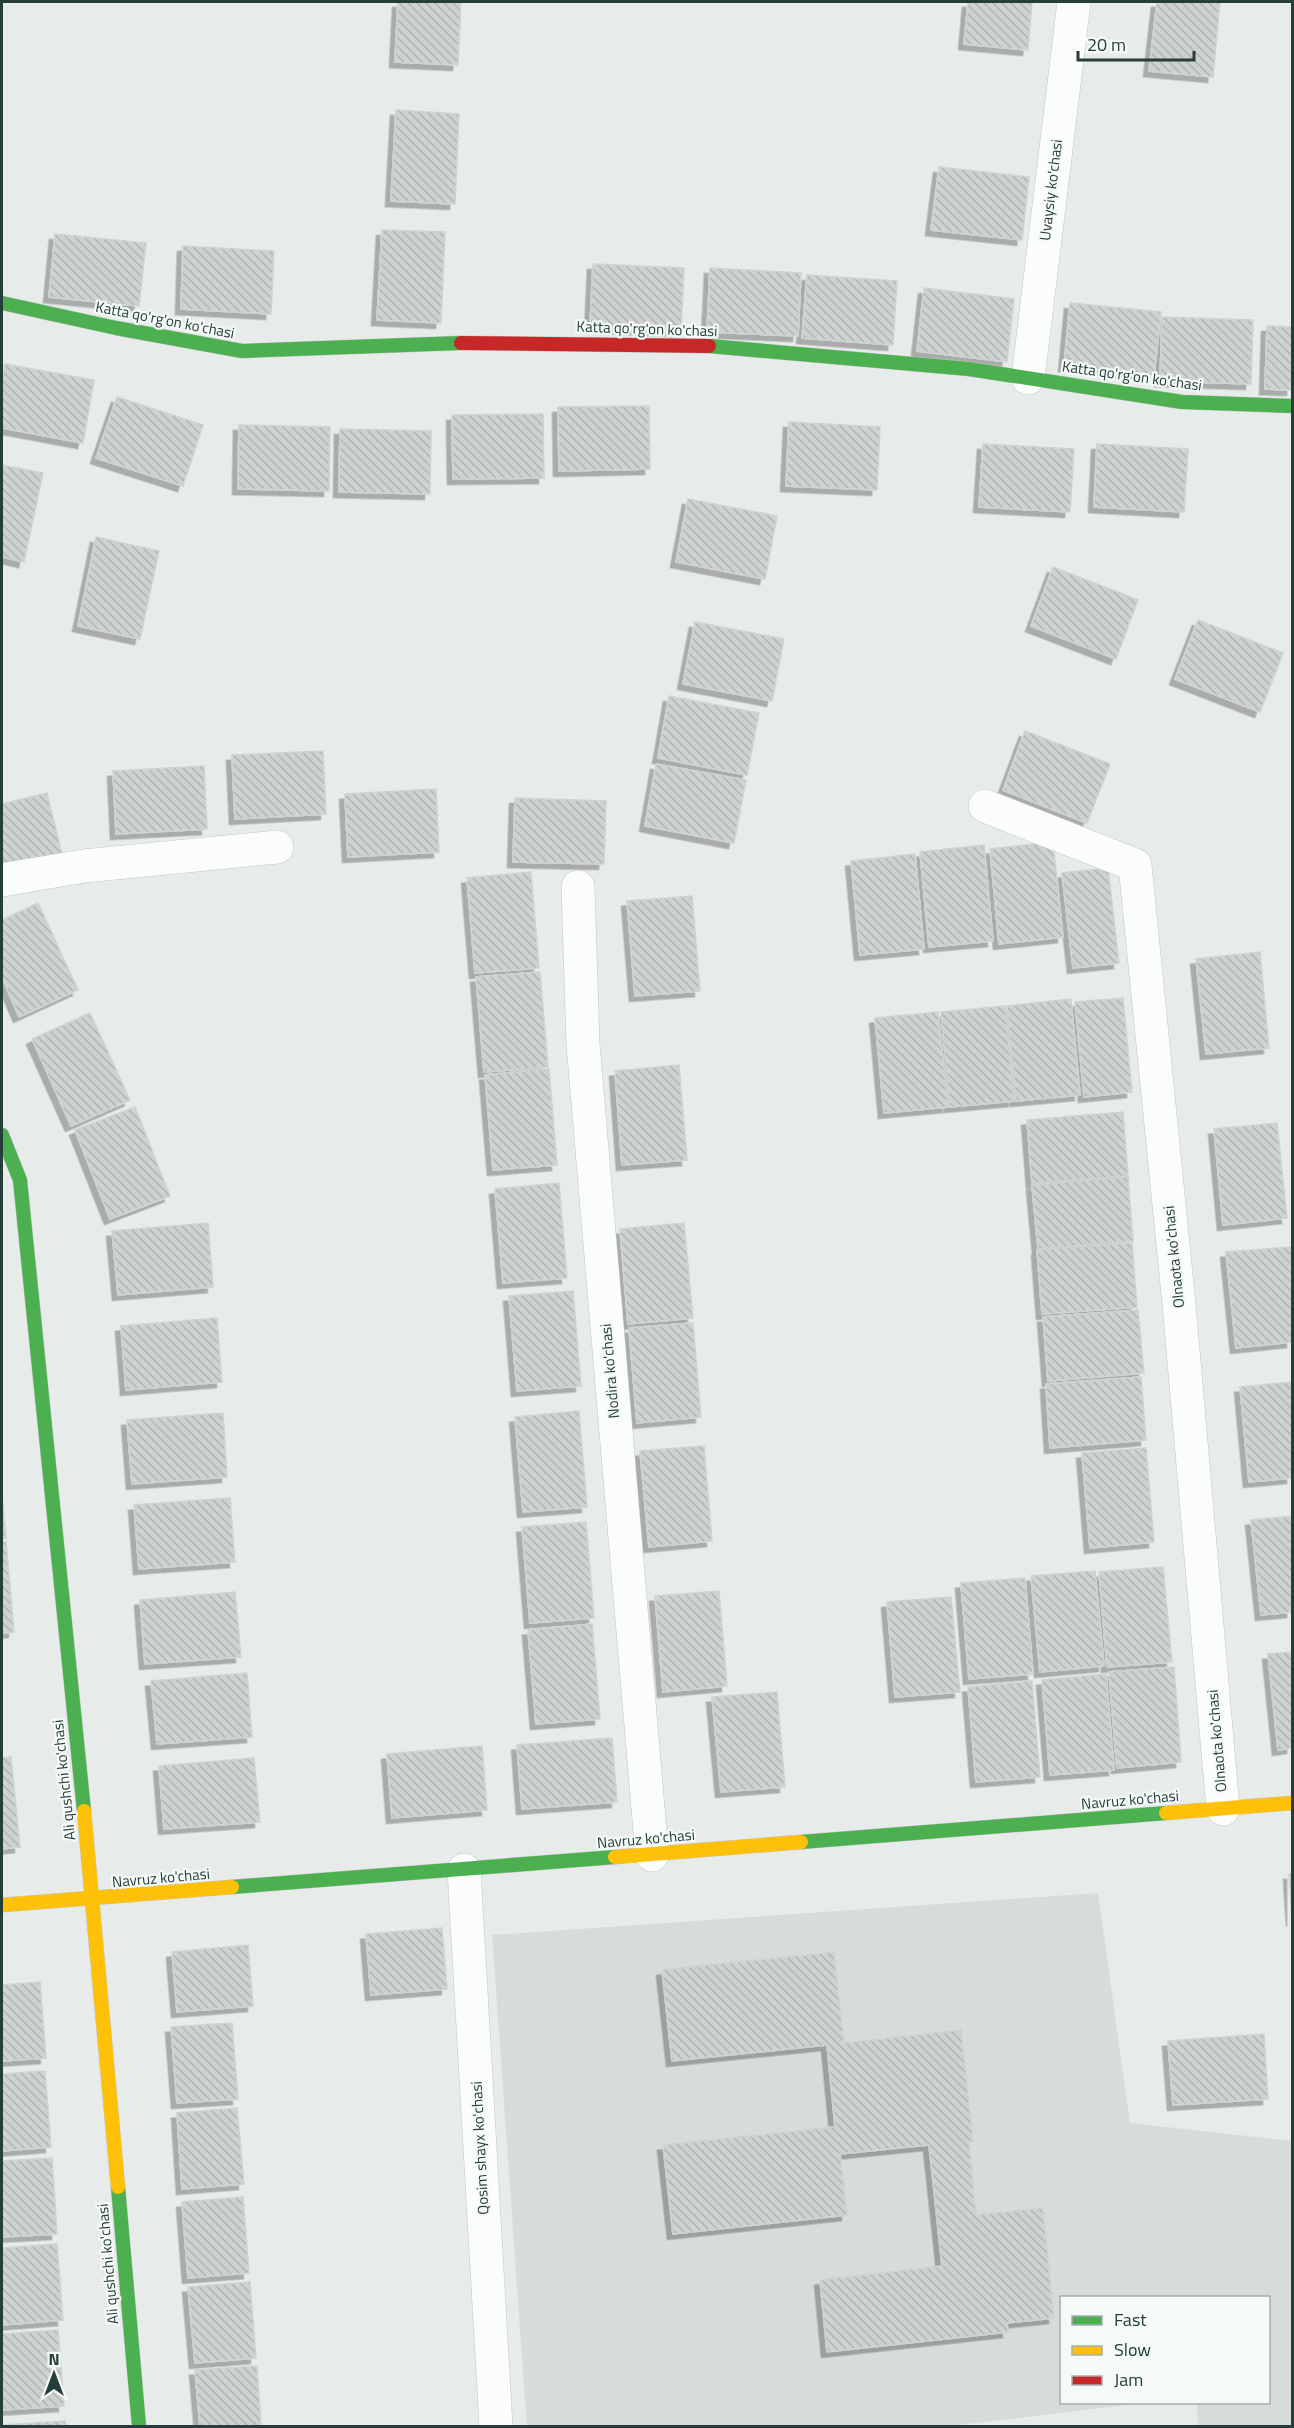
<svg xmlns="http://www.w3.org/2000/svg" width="1294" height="2428" font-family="'Titillium Web',sans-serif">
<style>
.built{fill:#d5dcd9}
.building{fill:url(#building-back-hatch);stroke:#cfd4d2;stroke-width:1.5;filter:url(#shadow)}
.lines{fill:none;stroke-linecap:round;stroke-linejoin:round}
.street-casing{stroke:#c4c8c6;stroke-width:34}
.fast-casing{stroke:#c3c9c6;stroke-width:15}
.slow-casing{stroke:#c3c9c6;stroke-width:15}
.jam-casing{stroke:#c3c9c6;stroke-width:15}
.street{stroke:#fbfcfc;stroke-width:33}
.fast{stroke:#4caf50;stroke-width:14}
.slow{stroke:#ffc107;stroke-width:14}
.jam{stroke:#c62828;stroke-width:14}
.labels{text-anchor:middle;stroke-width:4.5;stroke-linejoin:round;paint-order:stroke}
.street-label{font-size:15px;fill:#253e39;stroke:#f5faf8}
</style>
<defs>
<pattern id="building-back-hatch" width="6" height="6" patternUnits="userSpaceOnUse" patternTransform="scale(1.5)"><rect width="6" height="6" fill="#ced2d1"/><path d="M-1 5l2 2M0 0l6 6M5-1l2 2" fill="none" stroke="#b1b5b4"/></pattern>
<filter id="shadow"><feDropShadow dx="-5.5" dy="5.5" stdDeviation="0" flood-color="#0004"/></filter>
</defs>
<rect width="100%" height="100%" fill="#e7ebe9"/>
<path class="built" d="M1098,1893L1130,2123L1292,2141V2426H1198L1197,2403L1268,2402V2298H1062V2402L1142,2403L951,2426H527L492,1935Z"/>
<g class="building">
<path d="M398,2H461L458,65L395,62Z"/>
<path d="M968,2H1032L1028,50L964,44Z"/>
<path d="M1157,2H1220L1213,77L1149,71Z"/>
<path d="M396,110L459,114L455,204L391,201Z"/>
<path d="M939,167L1029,177L1022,240L931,230Z"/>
<path d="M382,230L445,232L441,323L377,320Z"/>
<path d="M55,234L146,243L139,306L49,297Z"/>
<path d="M183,246L274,251L271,314L181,309Z"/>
<path d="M593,264L684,268L681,331L590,327Z"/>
<path d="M710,268L801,273L798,336L707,332Z"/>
<path d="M807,275L897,281L893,345L802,338Z"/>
<path d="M924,288L1014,299L1007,362L917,351Z"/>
<path d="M1070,303L1161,312L1154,375L1064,366Z"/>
<path d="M1162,317L1253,320L1251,384L1160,381Z"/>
<path d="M1267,326L1292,327V390L1265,389Z"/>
<path d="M5,364L94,380L83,443L2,428V381Z"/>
<path d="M117,397L203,425L183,486L96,458Z"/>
<path d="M649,406L650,469L559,471L558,407Z"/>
<path d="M543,414L544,478L453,479L452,415Z"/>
<path d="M789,422L880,427L877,490L786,486Z"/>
<path d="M239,425L330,427L329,491L238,489Z"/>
<path d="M340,429L431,431L430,494L339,492Z"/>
<path d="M983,444L1074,449L1070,512L979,507Z"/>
<path d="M1097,444L1188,449L1184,512L1094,507Z"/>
<path d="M2,465L43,473L24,562L2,557Z"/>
<path d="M688,499L777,516L765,579L676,562Z"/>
<path d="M96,537L159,551L140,639L78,626Z"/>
<path d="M1053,567L1138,600L1116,659L1031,626Z"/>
<path d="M1198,620L1283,653L1260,712L1175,679Z"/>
<path d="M695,622L784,639L772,701L683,684Z"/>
<path d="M669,696L759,713L747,775L658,758Z"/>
<path d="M1025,731L1110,764L1087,823L1003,790Z"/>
<path d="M323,751L326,814L235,819L232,755Z"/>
<path d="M656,764L746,780L734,843L645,826Z"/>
<path d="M204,766L207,829L116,834L113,771Z"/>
<path d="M436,789L439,852L348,857L345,794Z"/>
<path d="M47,793L62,854L2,869V804Z"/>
<path d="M515,798L606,801L604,864L513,862Z"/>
<path d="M1053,842L1063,937L999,944L990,849Z"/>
<path d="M984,845L993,941L929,947L920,852Z"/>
<path d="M915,854L924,949L860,955L851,861Z"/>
<path d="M1108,868L1119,963L1073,968L1062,873Z"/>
<path d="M531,872L539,968L475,973L467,878Z"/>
<path d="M692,896L700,991L635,996L627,901Z"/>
<path d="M38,903L78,990L19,1017L2,977V920Z"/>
<path d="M1260,952L1269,1048L1206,1054L1196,959Z"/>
<path d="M540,972L548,1067L484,1072L476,977Z"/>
<path d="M1123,998L1132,1092L1084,1097L1075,1002Z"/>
<path d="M1071,999L1080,1095L1016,1101L1007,1006Z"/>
<path d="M1005,1006L1014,1101L950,1107L941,1012Z"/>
<path d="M938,1012L948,1107L884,1113L875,1018Z"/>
<path d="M90,1013L130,1100L71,1126L32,1039Z"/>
<path d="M679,1065L687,1160L622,1165L615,1071Z"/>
<path d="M549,1069L557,1165L493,1170L485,1075Z"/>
<path d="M135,1107L170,1196L110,1219L75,1130Z"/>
<path d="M1123,1112L1128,1176L1032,1183L1027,1120Z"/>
<path d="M1277,1123L1287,1218L1223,1225L1214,1129Z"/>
<path d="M1128,1177L1133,1241L1038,1249L1032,1185Z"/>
<path d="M559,1183L567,1278L503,1283L495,1189Z"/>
<path d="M208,1223L213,1287L118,1295L112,1231Z"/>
<path d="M684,1223L693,1318L628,1324L620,1229Z"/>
<path d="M1132,1243L1137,1307L1042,1314L1037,1250Z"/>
<path d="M1291,1247L1292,1342L1236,1348L1226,1252Z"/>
<path d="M573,1291L581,1386L517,1391L509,1296Z"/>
<path d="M1138,1310L1144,1373L1048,1381L1043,1317Z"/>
<path d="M217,1318L222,1382L126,1390L121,1326Z"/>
<path d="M693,1323L701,1417L637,1423L629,1328Z"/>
<path d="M1141,1377L1146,1440L1050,1448L1046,1384Z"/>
<path d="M1292,1382V1478L1249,1482L1240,1387Z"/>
<path d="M579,1411L587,1507L523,1512L515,1417Z"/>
<path d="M223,1413L227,1477L132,1484L127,1420Z"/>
<path d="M704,1446L712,1541L649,1547L640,1451Z"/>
<path d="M1146,1448L1154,1542L1090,1548L1082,1453Z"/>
<path d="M2,1495L6,1538L2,1539Z"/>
<path d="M230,1498L235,1562L139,1569L134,1505Z"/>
<path d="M1292,1516V1612L1261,1615L1251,1520Z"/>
<path d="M586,1522L594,1618L530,1623L522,1527Z"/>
<path d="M2,1542H6L14,1632L2,1633Z"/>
<path d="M1163,1567L1172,1662L1107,1667L1099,1572Z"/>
<path d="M1095,1571L1104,1666L1040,1672L1031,1576Z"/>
<path d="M1025,1578L1033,1674L969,1679L961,1583Z"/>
<path d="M719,1591L727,1686L663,1692L655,1596Z"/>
<path d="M235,1592L241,1657L145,1664L140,1600Z"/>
<path d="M951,1597L960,1692L895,1697L887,1602Z"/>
<path d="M592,1624L600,1719L536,1724L528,1630Z"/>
<path d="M1292,1652V1748L1278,1750L1268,1654Z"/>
<path d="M1174,1667L1181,1762L1117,1768L1109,1672Z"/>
<path d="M247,1673L252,1737L157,1744L151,1681Z"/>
<path d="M1106,1674L1114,1770L1050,1775L1042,1680Z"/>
<path d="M1032,1681L1040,1777L976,1782L968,1687Z"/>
<path d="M777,1692L785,1787L721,1792L712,1697Z"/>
<path d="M612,1738L617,1802L522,1809L517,1745Z"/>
<path d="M482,1746L487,1810L392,1818L387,1754Z"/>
<path d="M11,1757L20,1847L2,1849V1758Z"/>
<path d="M254,1758L260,1822L164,1829L159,1766Z"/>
<path d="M1289,1874H1292V1921Z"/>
<path d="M442,1928L447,1989L371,1995L366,1934Z"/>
<path d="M248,1945L253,2006L177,2012L172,1952Z"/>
<path d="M834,1952L844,2043L961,2030L973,2141L969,2142L976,2215L1043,2208L1054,2318L1007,2323L1008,2332L827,2352L820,2280L942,2266L929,2145L840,2154L847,2215L673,2234L663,2145L835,2127L827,2045L672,2061L662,1970Z"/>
<path d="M40,1982L46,2058L2,2061V1985Z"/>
<path d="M232,2023L238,2099L177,2103L171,2027Z"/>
<path d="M1264,2034L1268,2099L1173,2105L1168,2041Z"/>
<path d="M45,2071L51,2147L2,2151V2074Z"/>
<path d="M237,2108L244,2184L182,2189L177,2113Z"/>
<path d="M52,2158L57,2234L2,2237V2161Z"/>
<path d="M243,2197L249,2273L188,2278L182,2202Z"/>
<path d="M57,2244L63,2320L2,2325V2248Z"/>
<path d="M250,2282L256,2358L195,2363L188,2287Z"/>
<path d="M58,2330L64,2406L3,2410L2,2334Z"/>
<path d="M257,2366L261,2426H200L195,2370Z"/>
<path d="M65,2421L66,2426H4V2425Z"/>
</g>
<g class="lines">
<defs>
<g id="street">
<path d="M1028,378L1074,2"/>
<path d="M985,806L1135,865L1179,1304L1223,1809"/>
<path d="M2,880L84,866L277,847"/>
<path d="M578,887L583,1044L652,1855"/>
<path d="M464,1870L496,2426"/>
</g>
<g id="fast">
<path d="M2,303L116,328L242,351L461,343"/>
<path d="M709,346L969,369L1182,402L1292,406"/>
<path d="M2,1135L20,1180L84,1811"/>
<path d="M801,1842L1166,1813"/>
<path d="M232,1887L615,1857"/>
<path d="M118,2187L139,2426"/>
</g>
<g id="slow">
<path d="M84,1811L118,2187"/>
<path d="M1166,1813L1292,1803"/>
<path d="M615,1857L801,1842"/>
<path d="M2,1905L232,1887"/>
</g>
<path id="jam" d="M461,343L709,346"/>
</defs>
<use href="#street" class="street-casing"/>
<use href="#fast" class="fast-casing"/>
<use href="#slow" class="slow-casing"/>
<use href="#jam" class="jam-casing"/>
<use href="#street" class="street"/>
<use href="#fast" class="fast"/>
<use href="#slow" class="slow"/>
<use href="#jam" class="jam"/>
</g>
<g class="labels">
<g class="street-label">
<text transform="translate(1051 190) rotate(-83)" y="5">Uvaysiy ko'chasi</text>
<text transform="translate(165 320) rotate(11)" y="5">Katta qo'rg'on ko'chasi</text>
<text transform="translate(647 329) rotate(2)" y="5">Katta qo'rg'on ko'chasi</text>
<text transform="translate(1132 376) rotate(8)" y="5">Katta qo'rg'on ko'chasi</text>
<text transform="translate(1174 1257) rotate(-96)" y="5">Olnaota ko'chasi</text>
<text transform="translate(610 1371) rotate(-95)" y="5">Nodira ko'chasi</text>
<text transform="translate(1217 1741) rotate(-95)" y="5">Olnaota ko'chasi</text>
<text transform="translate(64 1780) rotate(-96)" y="5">Ali qushchi ko'chasi</text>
<text transform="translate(1130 1800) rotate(-5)" y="5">Navruz ko'chasi</text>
<text transform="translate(646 1839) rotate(-5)" y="5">Navruz ko'chasi</text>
<text transform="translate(161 1878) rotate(-5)" y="5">Navruz ko'chasi</text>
<text transform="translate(480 2148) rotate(-93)" y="5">Qosim shayx ko'chasi</text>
<text transform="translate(108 2264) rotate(-95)" y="5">Ali qushchi ko'chasi</text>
</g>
</g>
<rect width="1294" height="2428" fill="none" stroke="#253e39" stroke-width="6"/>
<rect x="1060" y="2296" width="210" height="108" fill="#f5faf8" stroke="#a2afac" stroke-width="1.5"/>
<rect x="1072" y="2316" width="30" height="9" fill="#4caf50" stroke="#a2afac" stroke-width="1.5"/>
<text x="1114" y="2326" font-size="18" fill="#253e39">Fast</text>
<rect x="1072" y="2346" width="30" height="9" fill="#ffc107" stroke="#a2afac" stroke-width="1.5"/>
<text x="1114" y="2356" font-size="18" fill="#253e39">Slow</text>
<rect x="1072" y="2376" width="30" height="9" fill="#c62828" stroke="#a2afac" stroke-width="1.5"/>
<text x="1114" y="2386" font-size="18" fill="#253e39">Jam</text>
<g transform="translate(54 2374)" stroke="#f5faf8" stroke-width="4.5" paint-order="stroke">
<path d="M0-4.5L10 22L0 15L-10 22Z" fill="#253e39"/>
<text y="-9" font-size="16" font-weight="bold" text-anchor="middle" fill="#253e39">N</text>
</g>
<path d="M1078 51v9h116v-9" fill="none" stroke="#253e39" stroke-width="3"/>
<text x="1087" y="51" font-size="18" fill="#253e39" stroke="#f5faf8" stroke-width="4.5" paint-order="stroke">20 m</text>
</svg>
